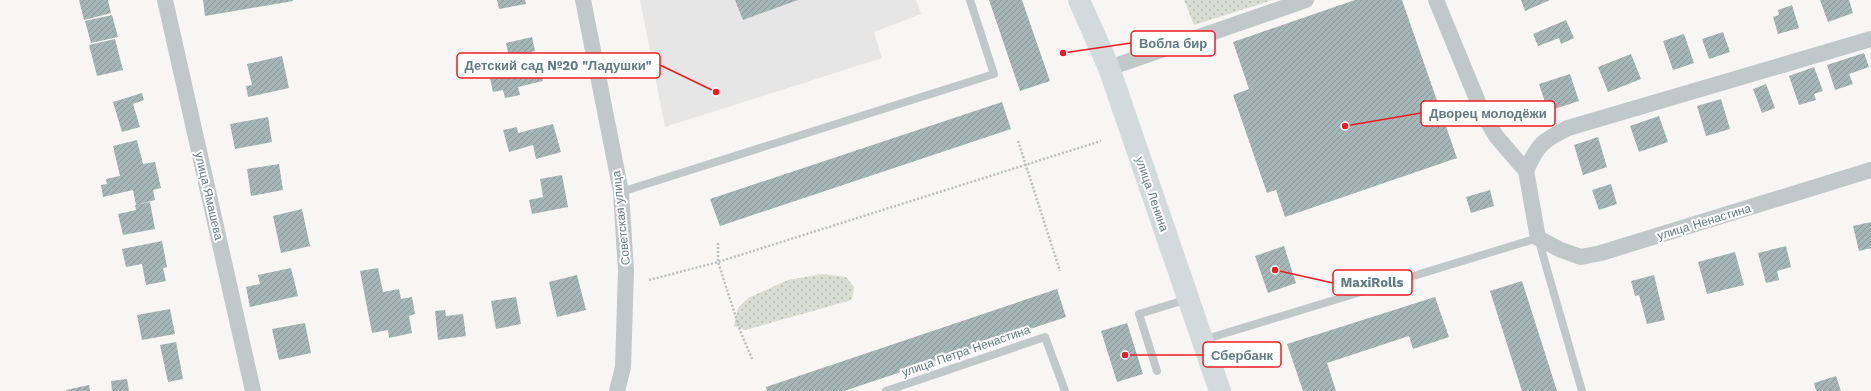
<svg xmlns="http://www.w3.org/2000/svg" width="1871" height="391" font-family="'Work Sans',sans-serif">
<style>
.built{fill:#e5e6e5}
.park{fill:url(#park-dots)}
.building{fill:url(#building-hatch)}
.lines{fill:none;stroke-linecap:round;stroke-linejoin:round}
.path{stroke:#b9bec0;stroke-width:2.5;stroke-dasharray:2 2;stroke-linecap:butt}
.service{stroke:#c1c8ca;stroke-width:8}
.minor{stroke:#c1c8ca;stroke-width:16}
.primary{stroke:#d2dadc;stroke-width:22}
.labels{text-anchor:middle;stroke-width:4;stroke-linejoin:round;paint-order:stroke}
.street-label{font-size:12px;fill:#607b81;stroke:#fff}
.leader{fill:none;stroke:#f01b20;stroke-width:1.5}
.callout-dot{fill:#f01b20;stroke:#fff;stroke-width:1.5}
.callout{fill:#fff;stroke:#f01b20;stroke-width:1.5}
.callout-label{font-size:13px;text-anchor:middle;font-weight:bold;fill:#607b81}
</style>
<defs>
<pattern id="park-dots" width="8" height="8" patternUnits="userSpaceOnUse"><rect width="8" height="8" fill="#d9ddd2"/><path d="M2 2h.1M6 6h.1" fill="none" stroke="#b3b8b0" stroke-width="1.8" stroke-linecap="round"/></pattern>
<pattern id="building-hatch" width="6" height="6" patternUnits="userSpaceOnUse"><rect width="6" height="6" fill="#a6b5b6"/><path d="M-1 1l2-2M0 6l6-6M5 7l2-2" fill="none" stroke="#8b9899"/></pattern>
</defs>
<rect width="100%" height="100%" fill="#f7f6f4"/>
<path class="built" d="M640,0H916L921,14L874,32L882,58L665,127Z"/>
<g class="park">
<path d="M1184,0H1273L1194,25Z"/>
<path d="M822,274L846,277L854,287L852,300L745,330L734,326L738,308L748,298L788,280Z"/>
</g>
<g class="building">
<path d="M79,0H108L111,13L84,20Z"/>
<path d="M203,0H293V1L205,16Z"/>
<path d="M497,0H525L526,4L499,9Z"/>
<path d="M735,0H798L743,20Z"/>
<path d="M989,0H1022L1050,81L1020,91Z"/>
<path d="M1355,0H1402L1457,158L1285,217L1276,190L1267,193L1233,95L1249,89L1233,42Z"/>
<path d="M1521,0H1550L1525,11Z"/>
<path d="M1820,0H1849L1853,13L1828,22Z"/>
<path d="M1792,5L1799,28L1778,34L1773,17L1779,15L1778,10Z"/>
<path d="M112,15L118,37L91,43L85,21Z"/>
<path d="M1566,20L1574,38L1561,44L1559,38L1538,46L1533,34Z"/>
<path d="M1723,32L1730,52L1709,59L1702,39Z"/>
<path d="M1684,34L1694,63L1673,70L1663,41Z"/>
<path d="M532,37L535,51L509,57L506,43Z"/>
<path d="M115,39L123,70L97,76L89,45Z"/>
<path d="M1864,53L1869,67L1849,74L1853,84L1835,90L1827,65Z"/>
<path d="M536,54L543,81L518,87L520,95L505,98L503,90L493,92L487,65Z"/>
<path d="M1631,54L1641,79L1608,92L1598,67Z"/>
<path d="M282,56L289,88L248,97L246,86L252,85L247,64Z"/>
<path d="M1814,67L1823,91L1814,94L1816,100L1799,105L1789,76Z"/>
<path d="M1570,74L1579,101L1548,111L1539,84Z"/>
<path d="M1766,84L1775,108L1762,113L1753,89Z"/>
<path d="M142,93L144,100L133,104L140,127L122,132L113,102Z"/>
<path d="M1721,99L1730,129L1706,136L1697,106Z"/>
<path d="M1002,102L1011,129L720,226L710,199Z"/>
<path d="M1659,116L1668,142L1639,152L1630,126Z"/>
<path d="M268,117L272,142L235,149L230,124Z"/>
<path d="M553,124L561,152L536,159L533,145L509,152L503,130L517,127L518,133Z"/>
<path d="M1598,137L1607,167L1583,175L1574,145Z"/>
<path d="M137,140L143,164L155,162L161,188L153,190L155,200L136,205L133,190L103,197L101,185L107,184L106,179L120,176L113,146Z"/>
<path d="M279,164L283,190L251,196L247,169Z"/>
<path d="M562,175L568,207L532,214L529,200L543,197L540,179Z"/>
<path d="M1611,184L1617,204L1599,210L1592,190Z"/>
<path d="M1490,190L1494,206L1471,213L1466,197Z"/>
<path d="M150,202L155,229L123,235L118,214L136,210L135,205Z"/>
<path d="M302,209L310,246L281,253L273,216Z"/>
<path d="M1871,222V248L1859,251L1853,226Z"/>
<path d="M162,241L167,267L163,268L166,281L146,285L142,264L126,267L122,249Z"/>
<path d="M1284,246L1296,283L1268,293L1255,256Z"/>
<path d="M1786,246L1791,267L1777,271L1779,280L1766,283L1758,253Z"/>
<path d="M1735,252L1744,285L1707,294L1698,262Z"/>
<path d="M291,268L298,296L250,307L246,287L260,284L258,275Z"/>
<path d="M378,268L383,292L399,289L401,299L412,297L415,314L409,316L412,333L389,338L388,330L372,333L360,271Z"/>
<path d="M577,275L586,310L557,317L549,282Z"/>
<path d="M1654,275L1665,320L1647,324L1639,295L1635,296L1631,281Z"/>
<path d="M1522,281L1557,391H1522L1490,291Z"/>
<path d="M1057,289L1066,317L844,391H767L766,387Z"/>
<path d="M516,297L521,324L496,329L491,301Z"/>
<path d="M1435,297L1449,337L1413,349L1409,336L1327,363L1336,391H1303L1287,344Z"/>
<path d="M170,309L175,334L142,340L137,315Z"/>
<path d="M445,310L446,316L463,314L466,336L438,340L435,311Z"/>
<path d="M305,323L311,353L279,360L272,329Z"/>
<path d="M1127,323L1143,374L1117,382L1101,331Z"/>
<path d="M176,342L183,379L168,382L160,345Z"/>
<path d="M1836,376L1841,391H1816L1814,383Z"/>
<path d="M127,379L129,391H112L111,381Z"/>
<path d="M89,385L90,391H66V390Z"/>
</g>
<g class="lines">
<g class="path">
<path d="M1018,141L1060,271"/>
<path d="M718,243V262L741,333L753,361"/>
<path d="M649,280L718,262L1101,141"/>
</g>
<g class="service">
<path d="M621,192L994,74L970,0"/>
<path d="M1203,340L1538,238L1582,391"/>
<path d="M1157,371L1139,314L1188,299"/>
<path d="M886,391L1045,337L1065,391"/>
</g>
<g class="minor">
<path d="M165,0L253,391"/>
<path d="M583,0L621,192L626,271L623,367L617,391"/>
<path d="M1436,0L1483,114L1496,136L1526,171L1538,238L1561,250L1581,257L1601,253L1871,170"/>
<path d="M1109,68L1306,0"/>
<path d="M1526,171C1538,144 1542,141 1568,128L1871,39"/>
</g>
<path class="primary" d="M1079,0L1109,68L1220,391"/>
</g>
<g class="labels">
<g class="street-label">
<text transform="translate(1152 194) rotate(71)" y="4">улица Ленина</text>
<text transform="translate(209 196) rotate(77)" y="4">улица Ямашева</text>
<text transform="translate(621 218) rotate(-96)" y="4">Советская улица</text>
<text transform="translate(1704 222) rotate(-17)" y="4">улица Ненастина</text>
<text transform="translate(966 351) rotate(-19)" y="4">улица Петра Ненастина</text>
</g>
</g>
<path class="leader" d="M1063 53L1131 43M716 92L660 65M1345 126L1421 113M1275 270L1333 283M1125 355L1203 355"/>
<g class="callout-dot">
<circle cx="1063" cy="53" r="4"/>
<circle cx="716" cy="92" r="4"/>
<circle cx="1345" cy="126" r="4"/>
<circle cx="1275" cy="270" r="4"/>
<circle cx="1125" cy="355" r="4"/>
</g>
<g class="callout">
<rect x="1131" y="31" width="84" height="25" rx="4"/>
<rect x="457" y="53" width="203" height="25" rx="4"/>
<rect x="1421" y="101" width="134" height="25" rx="4"/>
<rect x="1333" y="270" width="79" height="25" rx="4"/>
<rect x="1203" y="342" width="78" height="25" rx="4"/>
</g>
<g class="callout-label">
<text x="1173" y="48">Вобла бир</text>
<text x="558" y="70">Детский сад №20 "Ладушки"</text>
<text x="1488" y="118">Дворец молодёжи</text>
<text x="1372" y="287">MaxiRolls</text>
<text x="1242" y="360">Сбербанк</text>
</g>
</svg>
